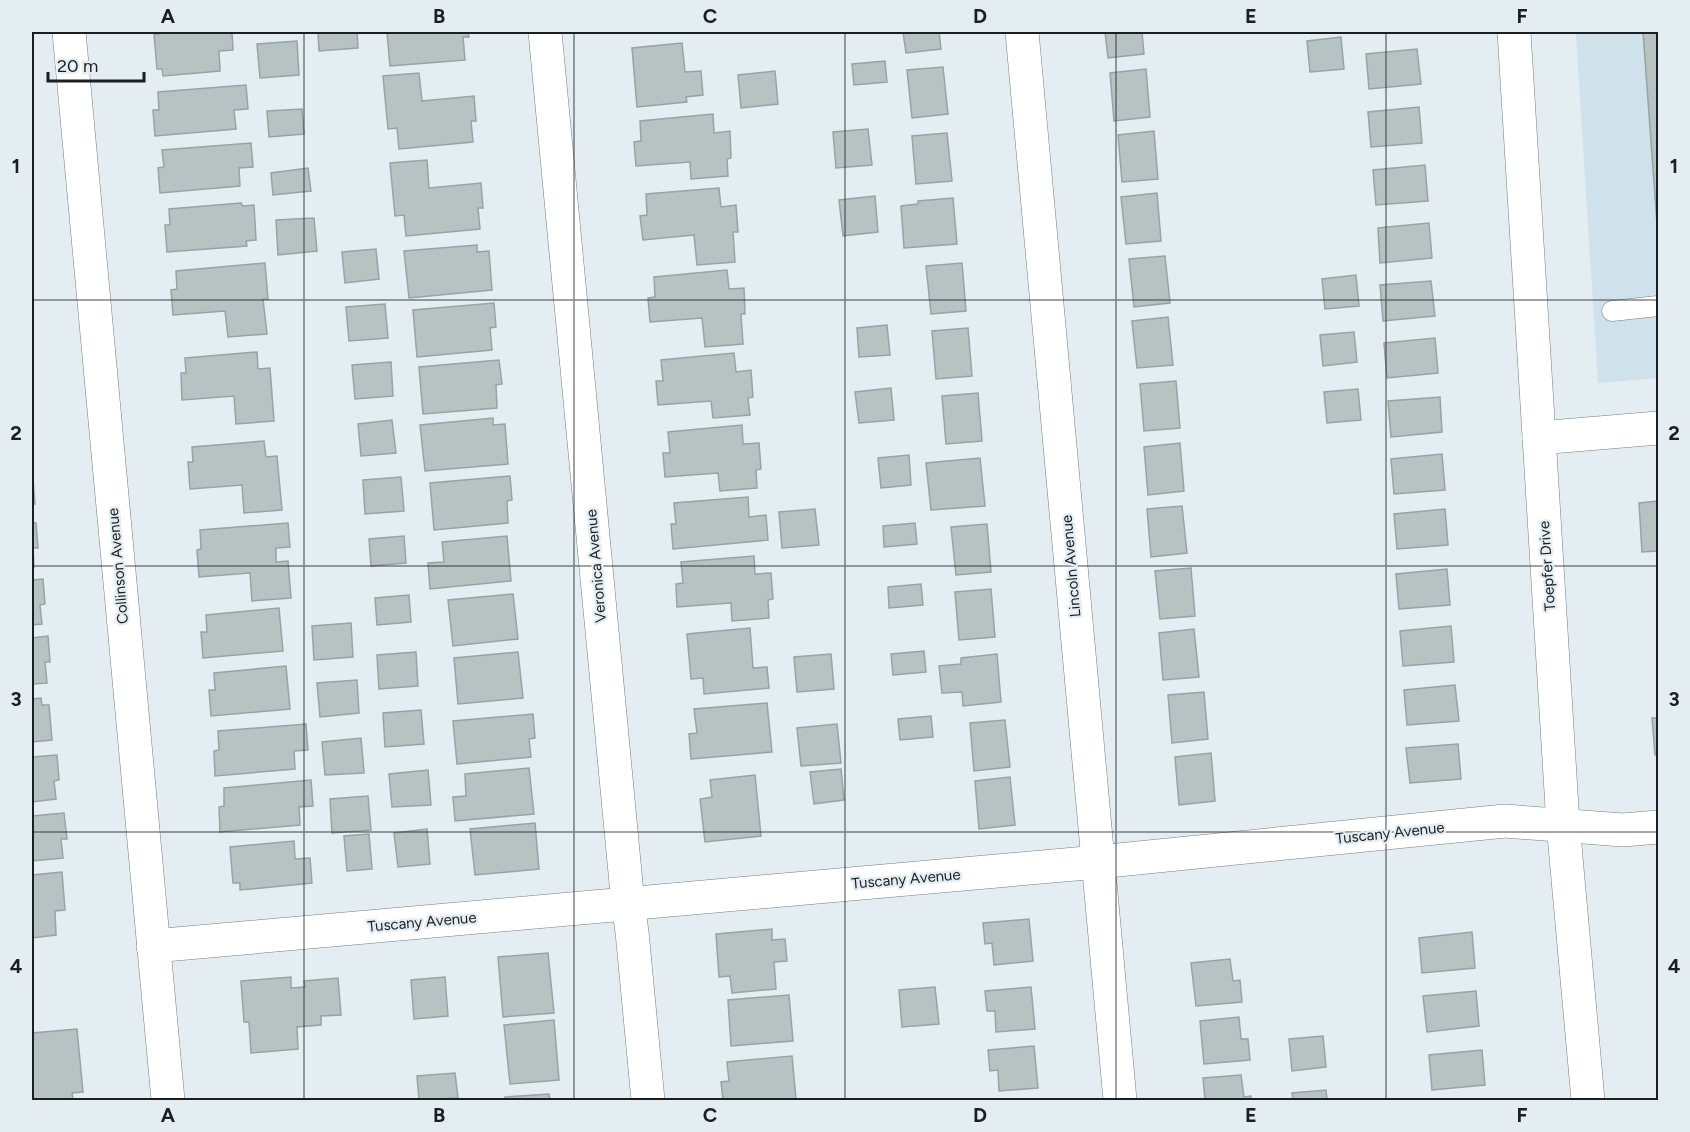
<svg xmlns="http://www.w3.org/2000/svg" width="1690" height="1132" font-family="Figtree,sans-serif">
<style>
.built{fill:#cfe1ea}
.building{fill:#b7c3c3;stroke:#98a3a3;stroke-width:1.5}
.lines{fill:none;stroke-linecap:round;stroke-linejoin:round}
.lane-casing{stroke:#757e83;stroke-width:21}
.street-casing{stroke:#757e83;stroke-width:34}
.secondary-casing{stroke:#757e83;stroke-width:34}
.lane{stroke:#fff;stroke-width:20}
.street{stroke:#fff;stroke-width:33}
.secondary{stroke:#fff;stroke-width:33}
.grid{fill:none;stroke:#1b1f21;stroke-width:1.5;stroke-opacity:0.55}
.labels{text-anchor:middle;stroke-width:4.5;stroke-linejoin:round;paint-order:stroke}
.street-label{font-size:15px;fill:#1b1f21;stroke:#e3edf2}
.neatline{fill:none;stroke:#1b1f21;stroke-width:2}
.grid-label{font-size:20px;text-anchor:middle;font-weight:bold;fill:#1b1f21}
</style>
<rect width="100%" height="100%" fill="#e3edf2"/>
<path class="built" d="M1576,32H1658V378L1598,383Z"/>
<g class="building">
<path d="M178,32H232L233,50L219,51L220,71L163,76L162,69H157L154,34Z"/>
<path d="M318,32H357L358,48L319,51Z"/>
<path d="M387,32H468L469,37H463L465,60L390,66Z"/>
<path d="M903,32H939L941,49L906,53Z"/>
<path d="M1105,32H1142L1144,54L1108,58Z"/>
<path d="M1643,32H1658V237Z"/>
<path d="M1341,37L1344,69L1310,72L1307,41Z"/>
<path d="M297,41L299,75L260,78L257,44Z"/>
<path d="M682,43L685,72L701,71L703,95L686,97L687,102L637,107L632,48Z"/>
<path d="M1417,49L1421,84L1369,89L1366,54Z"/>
<path d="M885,61L887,82L854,85L852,64Z"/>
<path d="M943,67L948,114L912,118L907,70Z"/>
<path d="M1146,69L1150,117L1114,121L1110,73Z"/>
<path d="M775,71L778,104L741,108L738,75Z"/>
<path d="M419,73L422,101L474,96L476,121H471L473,142L399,149L397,128L388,129L383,76Z"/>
<path d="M246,85L248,109L234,110L236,129L155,136L153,110H159L158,92Z"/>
<path d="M1419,107L1422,143L1371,147L1368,112Z"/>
<path d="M302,109L304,134L269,137L267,111Z"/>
<path d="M713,114L714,133L730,131L731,158L727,159L728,176L691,179L690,162L636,166L634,142L641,141L640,121Z"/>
<path d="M868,129L872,165L836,168L833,132Z"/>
<path d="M1154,131L1158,179L1122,182L1118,135Z"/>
<path d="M947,133L952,181L916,184L912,136Z"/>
<path d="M251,143L253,167L239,168L240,186L160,193L158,168L164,167L162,150Z"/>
<path d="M427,160L429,188L481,183L483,208H478L480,229L406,236L404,215L395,216L390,163Z"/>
<path d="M1425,165L1428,201L1376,205L1373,170Z"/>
<path d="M308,168L311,191L273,195L271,173Z"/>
<path d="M719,188L721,207L736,205L738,232H733L735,262L697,265L694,235L643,240L640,216L647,215L646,194Z"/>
<path d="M1157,193L1161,241L1126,244L1121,197Z"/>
<path d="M875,196L878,232L843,236L839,200Z"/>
<path d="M953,198L957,244L904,248L901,206L918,204V201Z"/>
<path d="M241,203L243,206L254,205L256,240L246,241L247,246L167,252L165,225H170L169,209Z"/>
<path d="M314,218L317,251L278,255L276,220Z"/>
<path d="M1429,223L1432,258L1380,263L1378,228Z"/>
<path d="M477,245V252L489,251L492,290L409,298L404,251Z"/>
<path d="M376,249L379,279L345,283L342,252Z"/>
<path d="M1165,256L1170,303L1134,307L1129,259Z"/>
<path d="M265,263L268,299H263L267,334L228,337L225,311L173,315L171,290L177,289L176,271Z"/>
<path d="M962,263L966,311L931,314L926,266Z"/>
<path d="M727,270L729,289L744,288L745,314H741L743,344L705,347L702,318L650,322L648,298L655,297L654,277Z"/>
<path d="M1356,275L1359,306L1325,309L1322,279Z"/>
<path d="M1431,281L1435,316L1383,321L1380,285Z"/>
<path d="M494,303L496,327L490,328L492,350L417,357L413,310Z"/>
<path d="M385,304L388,338L349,341L346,307Z"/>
<path d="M1168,317L1173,365L1137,368L1132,321Z"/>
<path d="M887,325L890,355L859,357L857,328Z"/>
<path d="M968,328L972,376L936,379L932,331Z"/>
<path d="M1354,332L1357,362L1323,366L1320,335Z"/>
<path d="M1435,338L1438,373L1387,378L1384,343Z"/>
<path d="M257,352L258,369L270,368L274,421L236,424L234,396L182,400L181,373H186L185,358Z"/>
<path d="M734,353L736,372L751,370L753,397L748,398L750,415L713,418L711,401L658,405L656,381H663L661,360Z"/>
<path d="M499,360L502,384L496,385L497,408L423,414L419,367Z"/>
<path d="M391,362L393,396L355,399L352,365Z"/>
<path d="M1176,381L1180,428L1144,431L1140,384Z"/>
<path d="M891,388L894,420L859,423L855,392Z"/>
<path d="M1358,389L1361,420L1327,423L1324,392Z"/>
<path d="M978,393L982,441L946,444L942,396Z"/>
<path d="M1440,397L1442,432L1391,437L1388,401Z"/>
<path d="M493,418V425L505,424L508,464L425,471L420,425Z"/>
<path d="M392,420L396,453L361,456L358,424Z"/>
<path d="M742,425L743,444L759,443L761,469L756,470L757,488L720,491L718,473L665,477L663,453H670L668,432Z"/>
<path d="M264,441L266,457L277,456L282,510L244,513L242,485L190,489L188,462H193L192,447Z"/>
<path d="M1180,443L1184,491L1148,495L1144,447Z"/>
<path d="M1442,454L1445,490L1394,494L1391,459Z"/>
<path d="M909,455L911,485L881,488L878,458Z"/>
<path d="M980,458L985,506L931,510L926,463Z"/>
<path d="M32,467L35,504L32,505Z"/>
<path d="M510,476L512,500L507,501L508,523L434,530L430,483Z"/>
<path d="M401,477L404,511L365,514L363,480Z"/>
<path d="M748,497L749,517L766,515L768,540L673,549L671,524H676L674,503Z"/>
<path d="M1658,501V551L1642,552L1639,503Z"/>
<path d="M1182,506L1187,553L1151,557L1147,509Z"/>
<path d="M815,509L819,545L782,548L779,512Z"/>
<path d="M1445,509L1448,545L1397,549L1394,514Z"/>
<path d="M32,523H36L38,548H33L34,567H32Z"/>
<path d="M288,523L290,547L276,548V562L288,561L291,598L252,601L250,573L199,577L197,550L201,549L200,530Z"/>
<path d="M915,523L917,544L884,547L883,526Z"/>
<path d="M987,524L991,572L956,575L951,527Z"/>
<path d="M404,536L406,563L371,566L369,539Z"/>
<path d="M507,536L511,581L430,589L428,563L444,562L442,542Z"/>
<path d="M754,556L755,574L771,573L773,599L768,600L769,618L732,621L731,603L677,607L676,584L683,583L681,562Z"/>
<path d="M1191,568L1195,616L1160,619L1155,571Z"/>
<path d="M1447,569L1450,605L1399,609L1396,574Z"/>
<path d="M43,579L45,604L40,605L42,624L32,625V580Z"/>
<path d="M921,584L923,605L889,608L888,587Z"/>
<path d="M991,589L995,637L959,640L955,592Z"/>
<path d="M513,594L518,639L453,646L448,600Z"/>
<path d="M409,595L411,622L377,625L375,598Z"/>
<path d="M279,608L283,651L203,658L201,632H207L206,615Z"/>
<path d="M351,623L353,657L314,660L312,626Z"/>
<path d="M1451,626L1454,662L1403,666L1400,631Z"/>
<path d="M750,628L753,668L767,667L769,688L704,694L703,678L691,679L687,634Z"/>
<path d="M1194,629L1199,677L1163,680L1159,633Z"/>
<path d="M48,636L50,662H45L47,683L32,684V638Z"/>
<path d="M924,651L926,672L893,675L891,654Z"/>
<path d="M416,652L418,686L379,689L377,655Z"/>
<path d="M518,652L523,698L458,704L454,658Z"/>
<path d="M831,654L834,689L797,692L794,657Z"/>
<path d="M997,654L1001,702L963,706L962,692L942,693L939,666L961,664V658Z"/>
<path d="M286,666L290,709L211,716L209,690H215L214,673Z"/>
<path d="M357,680L359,713L320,717L317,683Z"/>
<path d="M1455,685L1459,721L1407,725L1404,690Z"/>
<path d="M1204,692L1208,739L1172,743L1168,695Z"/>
<path d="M41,698L42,705H49L52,740L32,742V699Z"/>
<path d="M767,703L772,752L691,759L689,734L697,733L694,709Z"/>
<path d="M421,710L424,744L385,747L383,713Z"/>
<path d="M533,714L535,738L529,739L531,757L457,764L453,721Z"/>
<path d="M931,716L933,737L900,740L898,719Z"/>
<path d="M1652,718H1658V754L1655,755Z"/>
<path d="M1005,720L1010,767L974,771L970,723Z"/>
<path d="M306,724L308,750L294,751L295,769L215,776L214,751L219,750L218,731Z"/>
<path d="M837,724L841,763L801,766L797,728Z"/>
<path d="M361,738L364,773L325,775L322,742Z"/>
<path d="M1458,744L1461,779L1410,783L1406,748Z"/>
<path d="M1211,753L1215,801L1179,805L1175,757Z"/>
<path d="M57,755L59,780L54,781L56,799L32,802V757Z"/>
<path d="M529,768L534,814L455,821L453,797L466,796L465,774Z"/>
<path d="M841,769L844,800L814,804L810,772Z"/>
<path d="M428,770L431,805L392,807L389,774Z"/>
<path d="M755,775L761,836L705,842L700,799L712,797L710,780Z"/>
<path d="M1010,777L1015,825L979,829L975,781Z"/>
<path d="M311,780L313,806L299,807L300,825L220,832L219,807L224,806V788Z"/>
<path d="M368,796L371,830L332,833L330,799Z"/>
<path d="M64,813L67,839H61L63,858L32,861V816Z"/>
<path d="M535,823L539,869L475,875L470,829Z"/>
<path d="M427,829L430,864L398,867L394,833Z"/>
<path d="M369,834L372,869L347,871L344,836Z"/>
<path d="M294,841L295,859L310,858L312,883L240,890V883H233L230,847Z"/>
<path d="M62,872L65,910L55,911L56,935L32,938V875Z"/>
<path d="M1029,919L1033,961L994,965L992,943L985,944L983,923Z"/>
<path d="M772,929V940L785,939L787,961L774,962L776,989L732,993L730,976L719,977L716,934Z"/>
<path d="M1472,932L1475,968L1422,973L1419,938Z"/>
<path d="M548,953L554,1013L503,1017L498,957Z"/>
<path d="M1230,959L1233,981L1240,980L1242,1002L1196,1006L1191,963Z"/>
<path d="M291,977V988L305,987L304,981L338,978L341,1015L321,1016V1025L297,1027L298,1049L251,1053L249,1022H244L241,981Z"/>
<path d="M445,977L448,1016L414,1019L411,980Z"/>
<path d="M935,987L939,1024L902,1027L899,990Z"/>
<path d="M1031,987L1035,1029L996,1032L995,1011H987L985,991Z"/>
<path d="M1476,991L1479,1026L1427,1032L1423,996Z"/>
<path d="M789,995L793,1041L731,1046L728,1000Z"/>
<path d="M1239,1017L1241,1039H1248L1250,1060L1204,1064L1200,1021Z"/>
<path d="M554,1020L559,1080L510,1084L504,1025Z"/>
<path d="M77,1029L83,1092L72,1093L73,1100H32V1033Z"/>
<path d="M1323,1036L1326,1067L1292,1071L1289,1039Z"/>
<path d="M1034,1046L1038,1088L999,1091L998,1070L990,1071L988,1050Z"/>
<path d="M1482,1050L1485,1085L1432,1090L1429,1055Z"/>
<path d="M792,1056L796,1099L723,1100L721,1082L729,1081L727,1062Z"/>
<path d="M455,1073L458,1098L419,1100L417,1076Z"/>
<path d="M1241,1075L1244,1097L1251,1096V1100H1205L1203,1078Z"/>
<path d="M1326,1090L1327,1100H1293L1292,1093Z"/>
<path d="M549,1094L550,1100H506L505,1097Z"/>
</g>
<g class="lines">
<defs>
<path id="lane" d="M1612,311L1658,306"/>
<g id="street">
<path d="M69,32L168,1100"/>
<path d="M545,32L628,904L632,932L648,1100"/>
<path d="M1022,32L1120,1100"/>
<path d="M1539,438L1658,428"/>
<path d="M153,946L1098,862L1505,821L1623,830L1658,827"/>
</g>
<path id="secondary" d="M1514,32L1563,824L1588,1100"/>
</defs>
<use href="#lane" class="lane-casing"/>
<use href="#street" class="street-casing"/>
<use href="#secondary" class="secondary-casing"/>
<use href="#lane" class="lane"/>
<use href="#street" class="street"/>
<use href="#secondary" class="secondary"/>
</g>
<path class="grid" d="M304,32V1100M574,32V1100M845,32V1100M1116,32V1100M1386,32V1100M32,300H1658M32,566H1658M32,832H1658"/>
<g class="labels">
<g class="street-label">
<text transform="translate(118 566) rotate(-95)" y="5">Collinson Avenue</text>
<text transform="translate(596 566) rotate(-95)" y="5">Veronica Avenue</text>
<text transform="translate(1071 566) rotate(-95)" y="5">Lincoln Avenue</text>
<text transform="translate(1547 566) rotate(-94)" y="5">Toepfer Drive</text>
<text transform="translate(1390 833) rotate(-6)" y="5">Tuscany Avenue</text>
<text transform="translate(906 879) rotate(-5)" y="5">Tuscany Avenue</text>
<text transform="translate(422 922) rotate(-5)" y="5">Tuscany Avenue</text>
</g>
</g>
<rect width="1690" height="1132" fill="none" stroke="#e3edf2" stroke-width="66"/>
<path d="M48 72v9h96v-9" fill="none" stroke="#1b1f21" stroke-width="3"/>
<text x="57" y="72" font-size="18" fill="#1b1f21" stroke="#e3edf2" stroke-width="4.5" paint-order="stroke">20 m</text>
<rect x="33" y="33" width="1624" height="1066" class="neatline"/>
<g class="grid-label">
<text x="168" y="23">A</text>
<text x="439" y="23">B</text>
<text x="710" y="23">C</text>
<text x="980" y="23">D</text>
<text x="1251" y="23">E</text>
<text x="1522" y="23">F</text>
<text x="16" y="173">1</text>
<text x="1674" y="173">1</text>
<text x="16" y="440">2</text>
<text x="1674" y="440">2</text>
<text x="16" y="706">3</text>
<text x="1674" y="706">3</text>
<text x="16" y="973">4</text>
<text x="1674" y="973">4</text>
<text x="168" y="1122">A</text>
<text x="439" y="1122">B</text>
<text x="710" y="1122">C</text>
<text x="980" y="1122">D</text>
<text x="1251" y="1122">E</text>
<text x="1522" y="1122">F</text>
</g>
</svg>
